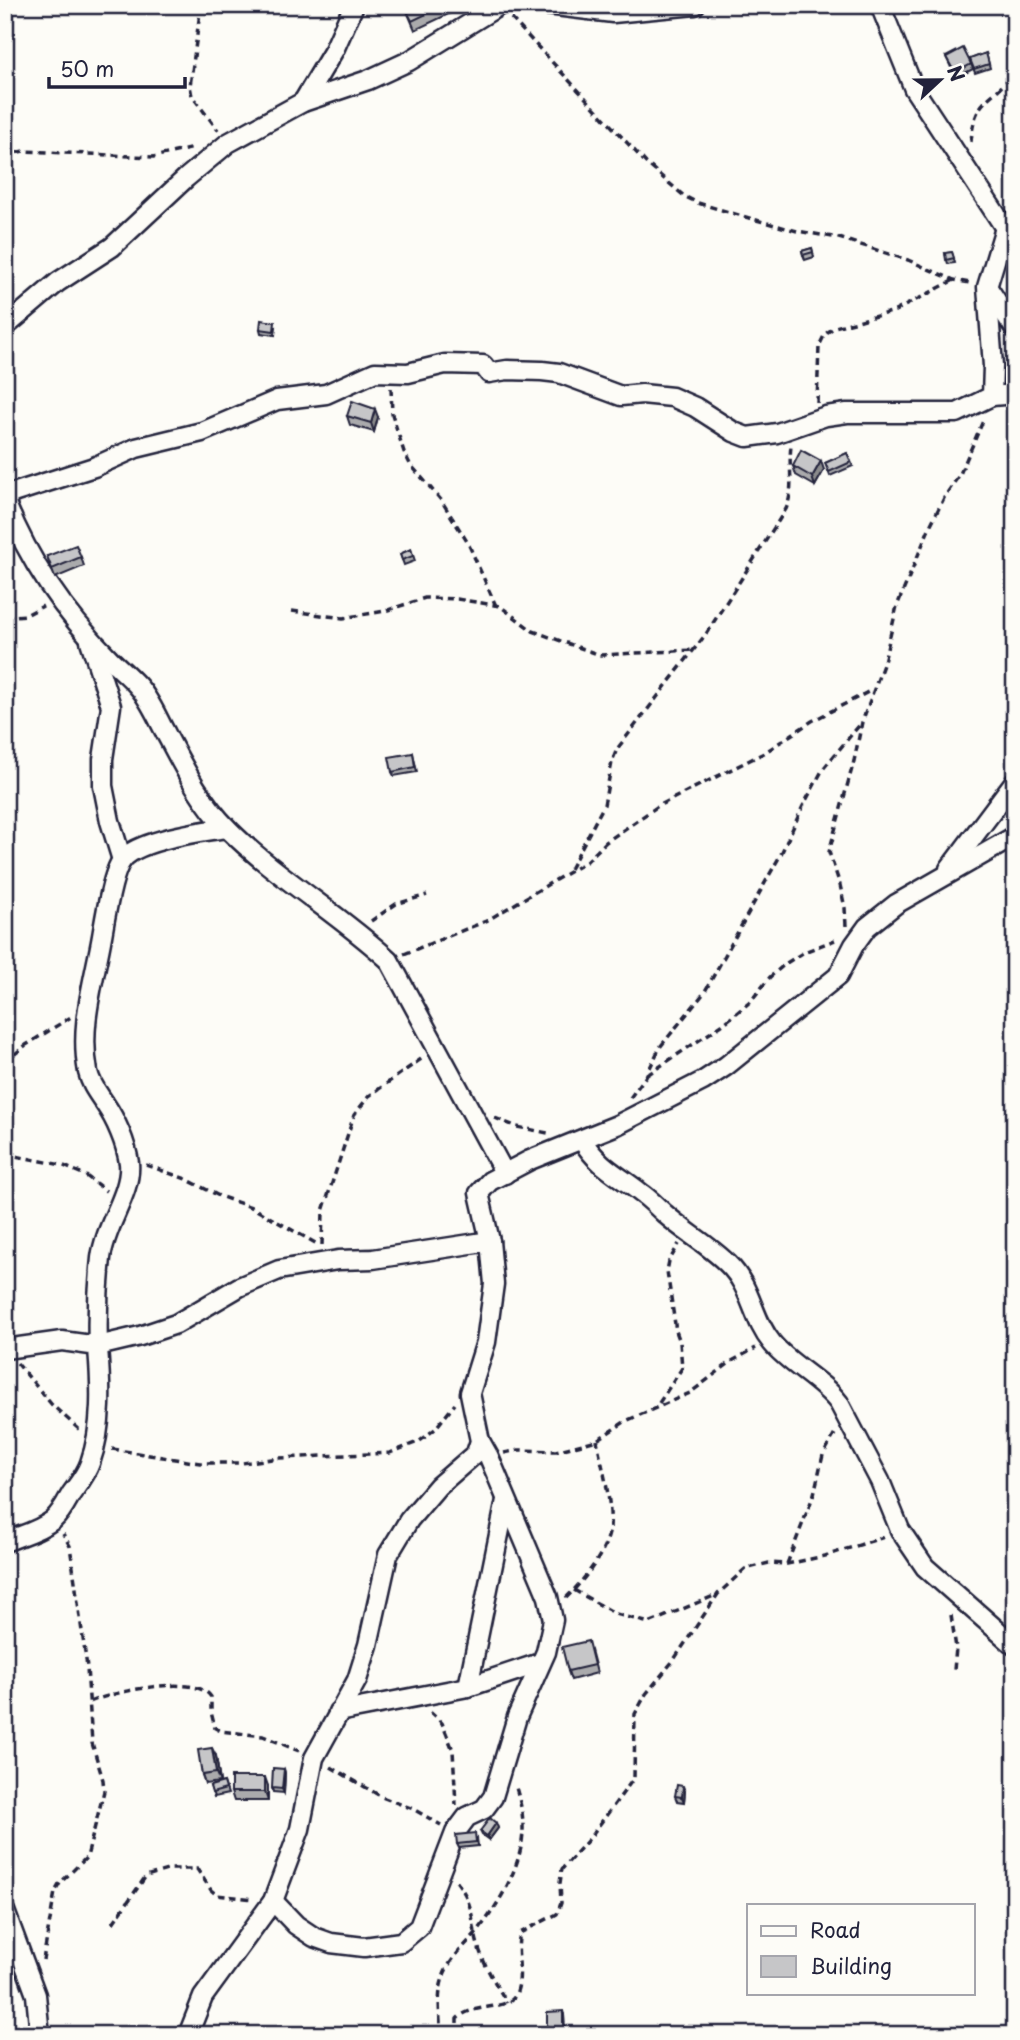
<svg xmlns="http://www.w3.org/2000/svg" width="1020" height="2040" font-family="'Playpen Sans',sans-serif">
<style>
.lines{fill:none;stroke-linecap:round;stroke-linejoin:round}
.minor-casing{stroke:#22223b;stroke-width:23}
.path{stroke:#22223b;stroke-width:3.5;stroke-dasharray:7 5;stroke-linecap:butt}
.minor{stroke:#fdfcf7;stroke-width:18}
.wall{fill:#aaaaac;stroke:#22223b;stroke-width:2}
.shaded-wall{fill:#8b8b8c;stroke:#22223b;stroke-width:2}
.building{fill:#c6c6c8;stroke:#22223b;stroke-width:2}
</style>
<rect width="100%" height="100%" fill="#fdfcf7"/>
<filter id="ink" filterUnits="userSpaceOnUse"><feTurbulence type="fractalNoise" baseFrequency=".0143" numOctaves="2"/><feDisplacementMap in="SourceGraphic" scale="14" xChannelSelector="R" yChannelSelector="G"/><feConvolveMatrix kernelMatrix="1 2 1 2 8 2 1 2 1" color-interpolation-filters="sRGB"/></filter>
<g filter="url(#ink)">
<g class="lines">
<defs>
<g id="minor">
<path d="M547,5L613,13L695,5"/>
<path d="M880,5L914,89L1005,228L1015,239"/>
<path d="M303,102L334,50L354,5"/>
<path d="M988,288L1015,329"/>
<path d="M5,327L58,282L112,247L186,178L228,143L303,102L368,80L409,61L500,5"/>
<path d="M992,396L1015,394"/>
<path d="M5,498L13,493L94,467L136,448L202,432L277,400L326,394L375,372L408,373L445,364L483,365L489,373L507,370L542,371L559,373L621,396L642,394L672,397L695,407L734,432L747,437L777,433L826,416L847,413H957L992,396L993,366L987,287L1005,228"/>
<path d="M5,501C29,562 64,613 110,659C119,668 129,676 137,685C149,698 156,715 164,730C182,764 200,801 228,829C276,877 338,913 389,960L505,1174"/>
<path d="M90,641L111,706L103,759V786L110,821L122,860"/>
<path d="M949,869L1015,781"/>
<path d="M582,1140C599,1167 617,1174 641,1193C650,1199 657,1207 665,1214C685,1232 709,1245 728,1264C752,1287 752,1319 772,1343C791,1366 821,1379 839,1403L880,1481L900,1530L925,1567L1015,1646"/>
<path d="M5,1349L62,1341L98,1346L140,1336L176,1324L239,1287L279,1270L338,1260L373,1259L490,1241"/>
<path d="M5,1542C21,1535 39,1531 53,1520C61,1513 66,1503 71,1494C78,1484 86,1475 90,1463C103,1427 101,1385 98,1348C97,1319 98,1287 101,1258C105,1225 132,1192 129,1163C126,1143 116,1120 105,1104C98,1093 91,1085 88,1072C79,1025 94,982 102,936C105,919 112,873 122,860C138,840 203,831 227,828"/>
<path d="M468,1687L506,1500"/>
<path d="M338,1712L468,1687L540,1663"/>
<path d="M273,1901L296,1925L314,1937L331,1943L364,1947L401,1942L419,1927L455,1833L467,1817L484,1809L493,1797L517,1717L546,1652L553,1620L548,1597L489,1457L480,1441"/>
<path d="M5,1911L36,1995L40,2035"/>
<path d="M188,2035L203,1997L273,1901L300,1829L314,1758L357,1680L368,1645L388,1555L409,1520L438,1486L476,1453L480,1441L470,1393L486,1342L494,1284L490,1241L479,1193L490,1181L530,1160L617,1125L703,1081L726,1066L838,976L854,945L867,927L896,904L1015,836"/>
</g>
</defs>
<use href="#minor" class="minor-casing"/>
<g class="path">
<path d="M201,5L190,86L192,96L218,130"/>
<path d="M511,18L646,163L684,196L698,203L749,218L797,231L839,238L908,260L954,280L970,283"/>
<path d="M971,142C975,94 992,104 1015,70"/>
<path d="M5,155L24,151L153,157L194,148"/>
<path d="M391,388L392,414L404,452L410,464L441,500L468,543L496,606"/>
<path d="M817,403L819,346L825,334L835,327L895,311L954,280"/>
<path d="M292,611L343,618L385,611L425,598L457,599L500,606L533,631L600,655L694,650"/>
<path d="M5,617L26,615L43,606"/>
<path d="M570,869L604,805L612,762L617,749L706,634L786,509C795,487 788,469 791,446"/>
<path d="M371,921L396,904L427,895"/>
<path d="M846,926L845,908L840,885L829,852L854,761L862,722L884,662L897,606L931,524L945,496L960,474L983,421"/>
<path d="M404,954L486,921L586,862L606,842L658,806L764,753L812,721L870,691"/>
<path d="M5,1062L26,1045L71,1017"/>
<path d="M647,1075L722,1025L750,1002L770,977L785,964L804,952L835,940"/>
<path d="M630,1098L646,1076L660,1047L704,993L781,854L803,806L823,769L862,722"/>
<path d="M495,1118L517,1127L548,1133"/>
<path d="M5,1154L62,1165L85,1175L106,1191"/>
<path d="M146,1165L186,1179L219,1196L251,1207L319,1245"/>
<path d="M322,1245L323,1211L354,1115L369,1096L424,1057"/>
<path d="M17,1363L52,1405L81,1431"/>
<path d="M659,1403L682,1368L680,1342L676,1331L667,1271L669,1261L679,1244"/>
<path d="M112,1449L200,1463H242L279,1458L390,1453L420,1441L435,1429L455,1404"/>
<path d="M504,1453L519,1450L556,1451L597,1440L626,1421L690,1393L732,1361L756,1348"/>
<path d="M787,1564L814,1494L823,1455L836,1432"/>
<path d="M574,1590L616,1614L649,1623L716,1595"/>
<path d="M566,1598C583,1581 607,1552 610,1528C612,1500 602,1468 597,1440"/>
<path d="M951,1615L956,1648L954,1670"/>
<path d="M90,1702C112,1692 197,1673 211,1697V1712L215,1728L221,1731L263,1736L299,1751"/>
<path d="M430,1712L442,1723L453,1750L456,1805"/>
<path d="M331,1767L382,1797L413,1809L441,1825"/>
<path d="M456,1881C477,1907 470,1926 481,1954C487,1971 498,1987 507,2003"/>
<path d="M113,1923L146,1876L171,1869H197L211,1890L217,1895L254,1899"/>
<path d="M43,1960L55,1892L60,1883L87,1857L104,1791L103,1780L92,1743L87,1667L70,1546L63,1534"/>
<path d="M441,2035C440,2018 437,1998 442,1981C447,1961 463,1948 476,1933C499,1905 524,1863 523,1826C523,1811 519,1798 515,1784"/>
<path d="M457,2035V2019C473,2002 508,2012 516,1994C524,1975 515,1953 520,1933L557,1914L561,1903L560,1883L562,1869L588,1840L634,1778L635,1714L646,1694L673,1661L718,1594L745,1569L769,1563L787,1564L825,1556L884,1537"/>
</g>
<use href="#minor" class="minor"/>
</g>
<g class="wall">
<path d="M413,5H451L453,12L415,30L406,9Z"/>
<path d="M986,53L990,68L975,73L970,59Z"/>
<path d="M946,57L971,64L973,69L956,78Z"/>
<path d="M812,248L814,257L805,260L802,251Z"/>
<path d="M952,252L955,263L948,264L945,253Z"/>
<path d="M276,327L275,335L261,333L260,329Z"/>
<path d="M347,416L378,417L374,432L350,425Z"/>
<path d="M847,453L853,466L830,476L825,463Z"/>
<path d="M793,466L824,470L815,486L796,475Z"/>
<path d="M411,549L415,561L404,565L400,554Z"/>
<path d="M47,556L81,557L84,566L55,578Z"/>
<path d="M413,753L417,772L394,776L392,772Z"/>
<path d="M591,1650L597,1673L571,1680L568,1671Z"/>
<path d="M216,1756L220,1782L205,1784L202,1775Z"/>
<path d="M284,1769L285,1773L284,1793L273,1792L272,1788Z"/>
<path d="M224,1782L228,1794L214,1797L210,1786Z"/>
<path d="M268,1786V1801H234L231,1792Z"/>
<path d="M685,1791L684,1802L677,1801L675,1796Z"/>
<path d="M496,1823L498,1828L489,1840L482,1835L480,1831Z"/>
<path d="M477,1838L478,1846L459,1848L457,1844Z"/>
<path d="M564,2015L565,2035H549L547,2031Z"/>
</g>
<g class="shaded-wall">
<path d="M375,409L378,417L374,432L371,423Z"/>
<path d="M821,461L824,470L815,486L812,477Z"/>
<path d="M212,1748L216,1756L220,1782L216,1773Z"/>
<path d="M284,1769L285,1773L284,1793L282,1789Z"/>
<path d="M265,1777L268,1786V1801L265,1792Z"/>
<path d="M683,1786L685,1791L684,1802L682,1797Z"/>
<path d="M496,1823L498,1828L489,1840L487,1836Z"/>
<path d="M563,2011L564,2015L565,2035L563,2031Z"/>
</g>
<g class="building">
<path d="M413,5H445L412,21L406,9Z"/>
<path d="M963,48L971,64L955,73L946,57Z"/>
<path d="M986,53L989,64L974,69L970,59Z"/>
<path d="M812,248L813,252L803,255L802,251Z"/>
<path d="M952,252L954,258L946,260L945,253Z"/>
<path d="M261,320L275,322L274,331L260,329Z"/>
<path d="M352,401L375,409L371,423L347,416Z"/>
<path d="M801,450L821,461L812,477L793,466Z"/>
<path d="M847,453L851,462L829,472L825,463Z"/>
<path d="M76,545L81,557L52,569L47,556Z"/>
<path d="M411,549L413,556L402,560L400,554Z"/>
<path d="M413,753L415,767L392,772L389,757Z"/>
<path d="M588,1641L594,1665L568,1671L562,1647Z"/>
<path d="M212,1748L216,1773L202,1775L198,1750Z"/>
<path d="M273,1768L284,1769L282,1789L272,1788Z"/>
<rect x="231" y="1777" width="34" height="15"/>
<path d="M224,1782L226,1789L212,1793L210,1786Z"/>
<path d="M677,1785L683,1786L682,1797L675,1796Z"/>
<path d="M490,1818L496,1823L487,1836L480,1831Z"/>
<path d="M475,1833L476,1842L457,1844L456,1835Z"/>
<path d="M563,2011V2031H547V2012Z"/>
</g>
</g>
<rect width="1020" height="2040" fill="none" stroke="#fdfcf7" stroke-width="28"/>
<rect x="14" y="14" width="992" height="2012" fill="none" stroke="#22223b" stroke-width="2.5" filter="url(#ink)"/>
<rect x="747" y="1904" width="228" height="91" fill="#fdfcf7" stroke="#a5a5ac" stroke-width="2"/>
<rect x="761" y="1926" width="35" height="10" fill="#fdfcf7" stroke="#a5a5ac" stroke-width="2"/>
<text x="810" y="1938" font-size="21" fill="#22223b">Road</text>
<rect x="761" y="1956" width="35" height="21" fill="#c6c6c8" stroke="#a5a5ac" stroke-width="2"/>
<text x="810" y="1974" font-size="21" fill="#22223b">Building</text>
<g transform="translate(940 80) rotate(68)" stroke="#fdfcf7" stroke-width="5" paint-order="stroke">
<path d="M0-5L12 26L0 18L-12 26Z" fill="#22223b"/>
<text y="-10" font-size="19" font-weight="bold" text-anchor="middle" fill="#22223b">N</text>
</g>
<path d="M49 77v10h136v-10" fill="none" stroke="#22223b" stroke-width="3.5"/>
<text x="60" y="77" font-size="21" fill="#22223b" stroke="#fdfcf7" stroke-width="5" paint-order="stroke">50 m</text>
</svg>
